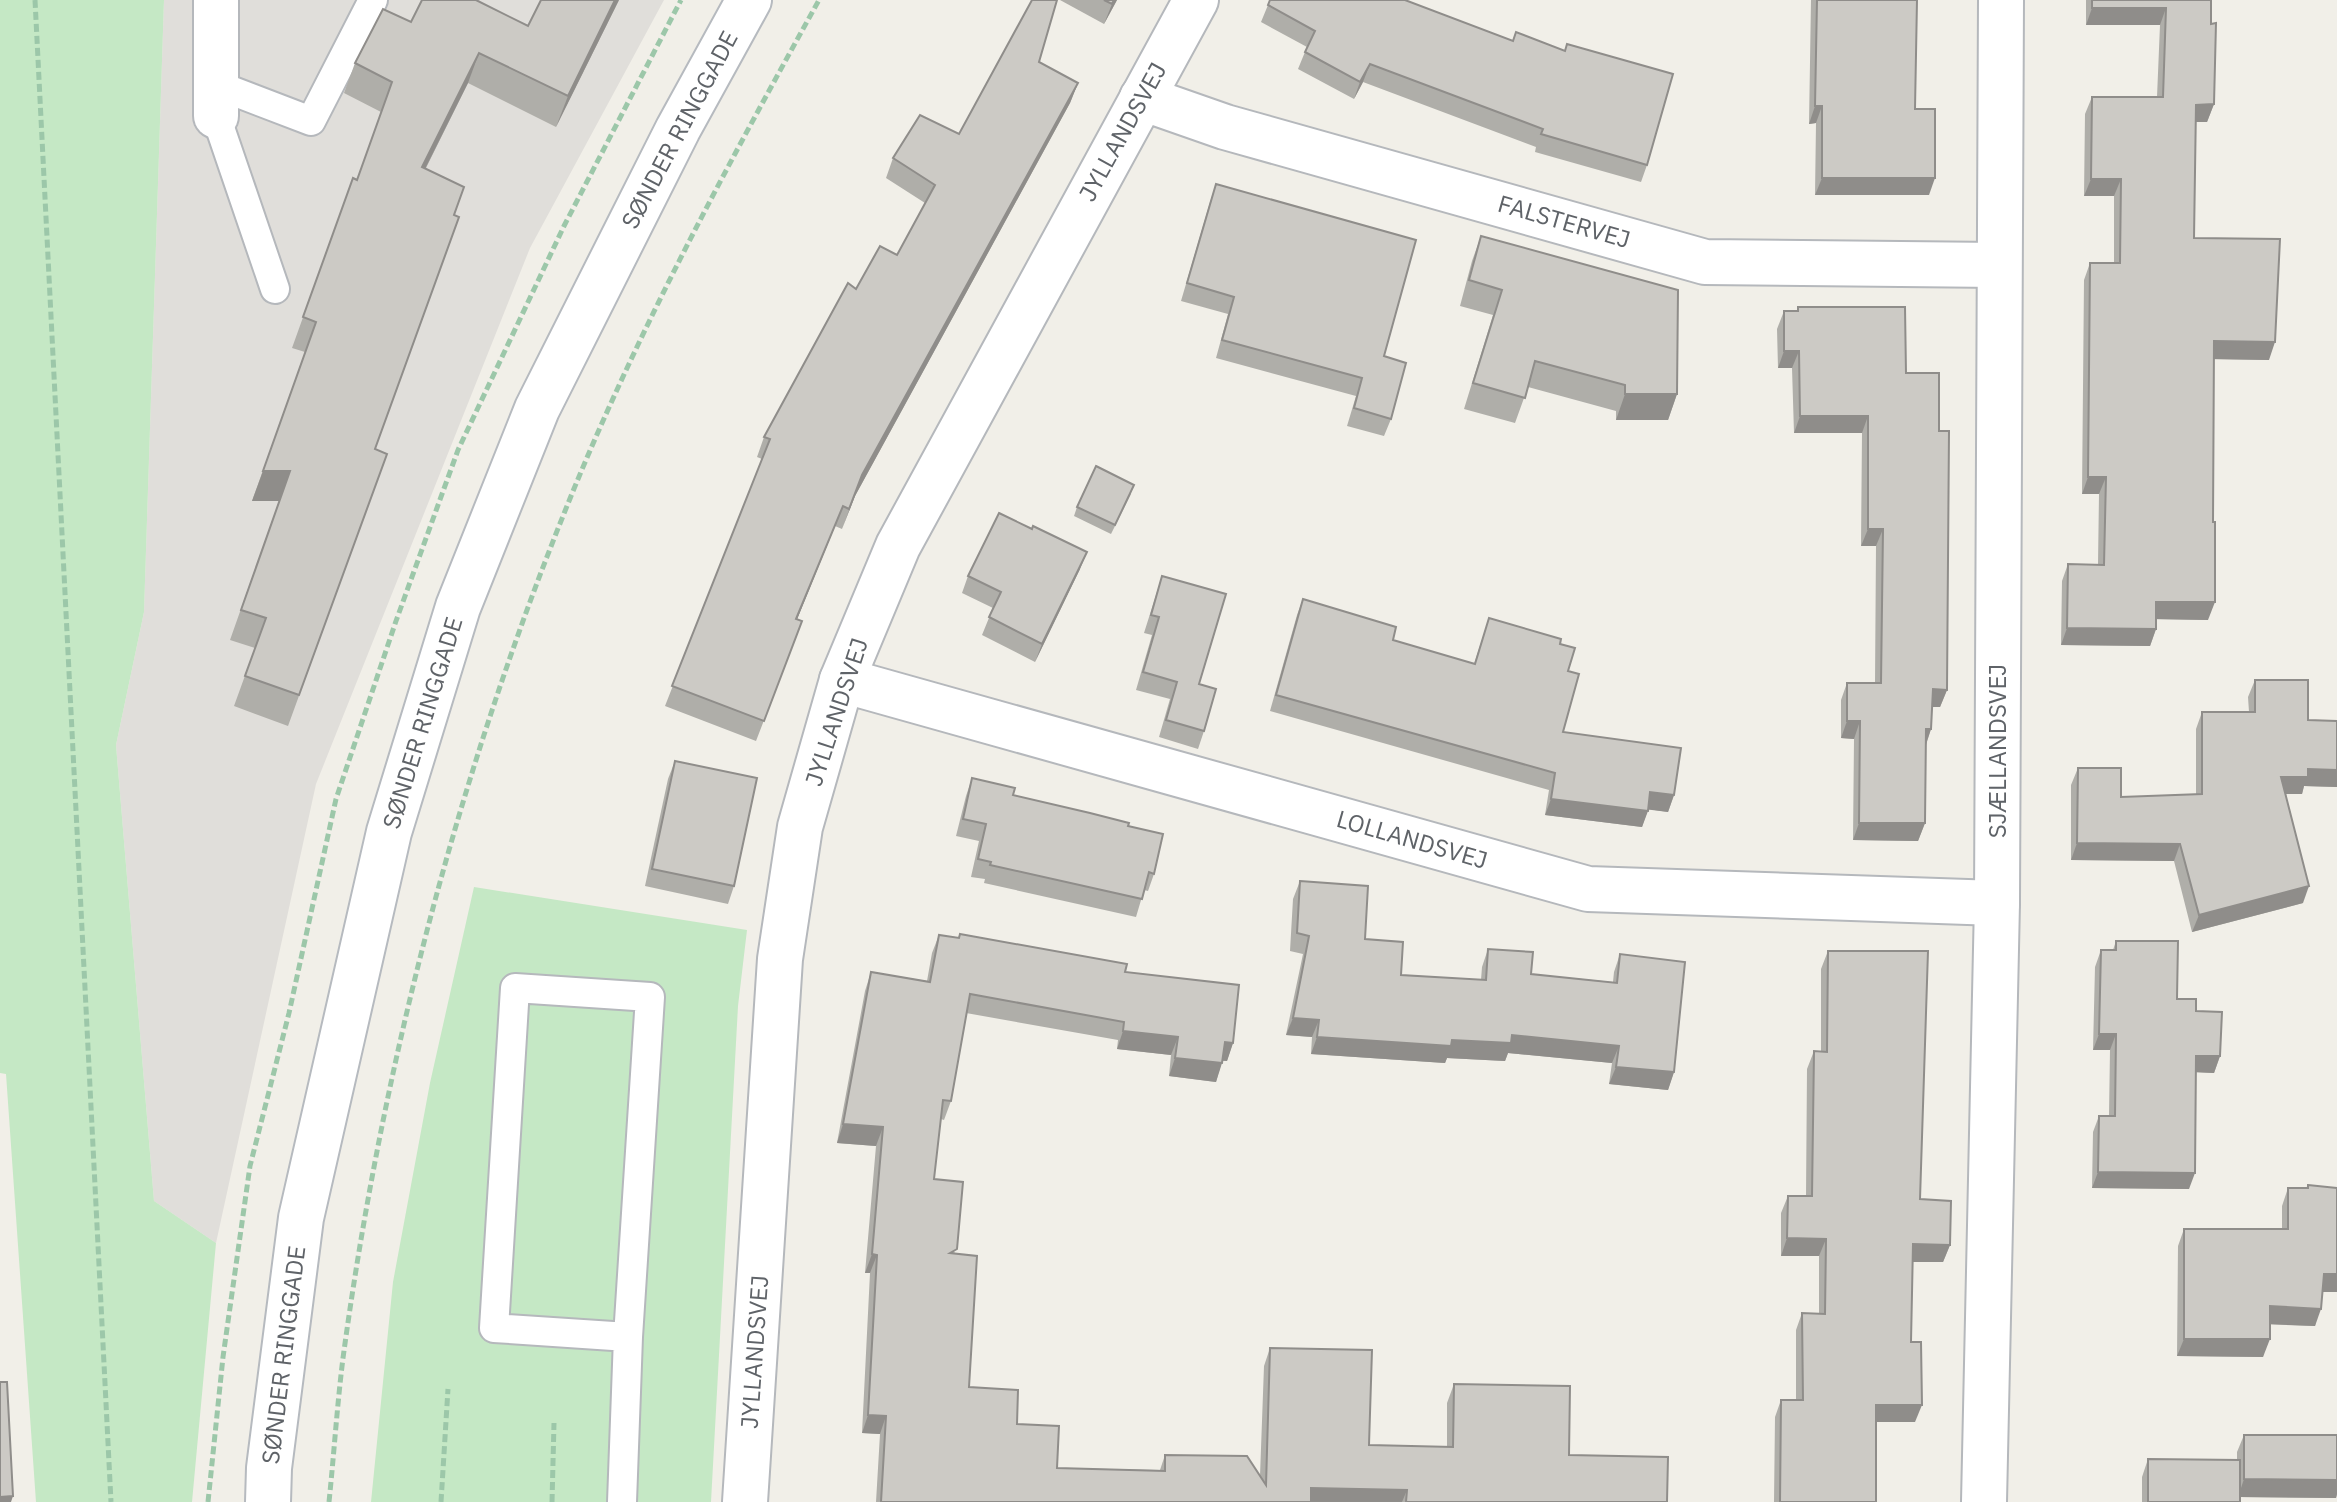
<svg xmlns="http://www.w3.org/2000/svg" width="2337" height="1502" font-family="'IBM Plex Sans',sans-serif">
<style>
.industrial{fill:#e0deda}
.green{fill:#c5e8c5}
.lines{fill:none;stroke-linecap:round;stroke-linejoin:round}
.lane-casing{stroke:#b5b8bc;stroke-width:32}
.street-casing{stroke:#b5b8bc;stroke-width:48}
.secondary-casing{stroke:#b6babf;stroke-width:48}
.path{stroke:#9cc7a9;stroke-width:5;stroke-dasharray:8 4;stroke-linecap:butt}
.lane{stroke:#fff;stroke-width:28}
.street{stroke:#fff;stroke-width:44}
.secondary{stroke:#fff;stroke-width:44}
.wall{fill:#afaea9}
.shaded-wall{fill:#8f8d8a}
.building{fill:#cccac5;stroke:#8f8d8a;stroke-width:2}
.labels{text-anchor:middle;stroke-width:7;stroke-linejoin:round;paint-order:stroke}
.street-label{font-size:24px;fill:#5f6368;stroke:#fff}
</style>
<rect width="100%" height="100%" fill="#f1efe8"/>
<path class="industrial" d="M164,0H664L530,248L316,784L216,1243L154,1201L116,745L144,612Z"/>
<g class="green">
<path d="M0,0H164L144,612L116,745L154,1201L216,1243L192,1502H36L6,1074L0,1073Z"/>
<path d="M474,887L747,930L738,1006L711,1502H371L393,1282L430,1083Z"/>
</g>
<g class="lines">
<defs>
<g id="lane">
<path d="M217,85L311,121L373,0"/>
<path d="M216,116L275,289"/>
<path d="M622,1502L628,1337L650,997L515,988L494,1328L628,1337"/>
</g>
<g id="street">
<path d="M216,0V116"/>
<path d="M1142,98L1225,127L1705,262L1999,265"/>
<path d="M842,680L1588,889L1997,903"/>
<path d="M745,1502L780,959L800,827L842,680L898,546L1196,0"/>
<path d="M1984,1502L1997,903L2001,0"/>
</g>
<path id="secondary" d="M268,1502L269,1468L301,1218L389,832L458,607L537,409L678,129L749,0"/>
</defs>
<use href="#lane" class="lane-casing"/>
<use href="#street" class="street-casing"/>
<use href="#secondary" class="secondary-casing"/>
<g class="path">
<path d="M35,0L111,1502"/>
<path d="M208,1502L223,1357L250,1166L289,1013L336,799L396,621L458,450L564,226L681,0"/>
<path d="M329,1502C334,1454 337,1406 343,1358C382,1070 455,786 563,516C634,337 726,168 819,0"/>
<path d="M441,1502L448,1389"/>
<path d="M552,1502L554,1423"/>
</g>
<use href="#lane" class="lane"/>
<use href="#street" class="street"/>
<use href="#secondary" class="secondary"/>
</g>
<g class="wall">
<path d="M619,0L556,127L468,83L426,168L375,449L387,454L288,726L234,706L255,648L230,640L279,501H252L305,352L292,348L353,178L357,180L381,112L344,93L355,63L411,22L528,26Z"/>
<path d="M1060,0H1117L1104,24Z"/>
<path d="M1811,0H1917L1915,109L1929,195H1815L1816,123L1809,124Z"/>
<path d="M2086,0H2211L2214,104L2207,122H2195L2194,238L2269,360L2214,359L2208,620L2156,619V629L2150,646L2061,645L2062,581L2068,564H2098L2099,494H2082L2084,280L2090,263H2114V196H2084L2085,114L2092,97H2157L2160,25H2086Z"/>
<path d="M1268,5L1647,165L1641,182L1535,152L1536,147L1363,82L1354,99L1298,69L1307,47L1261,22Z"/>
<path d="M1039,62L1078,83L1070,103L855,496L842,529L835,526L797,619L802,621L756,741L665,706L762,459L757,457L764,437L856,289L897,255L925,203L886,178L893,158L959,134Z"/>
<path d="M1216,184L1384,356L1391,419L1384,436L1347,426L1356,396L1216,358L1228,314L1181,301L1210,202Z"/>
<path d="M1481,236L1677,394L1668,420H1616V411L1528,387L1515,423L1464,409L1493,315L1460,306L1472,261Z"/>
<path d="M1798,307L1906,373L1939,431L1947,690L1940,707H1932L1931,729L1926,745L1925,823L1918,841L1853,840L1854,739L1841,738V700L1847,683H1875L1876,546H1861L1862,433H1794L1792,368H1778L1777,329L1784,311H1797Z"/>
<path d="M1131,494L1111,534L1074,516L1077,507Z"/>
<path d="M1080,569L1035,662L982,635L993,608L962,593L968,576Z"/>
<path d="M1162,576L1199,684L1204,731L1198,749L1159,737L1170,699L1136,690L1152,635L1144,633Z"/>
<path d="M1303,599L1393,640L1474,664L1489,618L1560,644L1568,671L1563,732L1674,795L1668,812L1648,809L1642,827L1545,815L1549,790L1270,711L1297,615Z"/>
<path d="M2255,680L2308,720L2337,721V787L2304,786L2302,794H2286L2303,903L2192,932L2174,861L2071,860V785L2078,768L2121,797L2196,794V729L2202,712H2249L2248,697Z"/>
<path d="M675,761L734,886L728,904L645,886L668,779Z"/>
<path d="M972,778L1013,795L1128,826L1154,874L1148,891L1144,890L1136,917L984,883L985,879L971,877L979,841L956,836L966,796Z"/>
<path d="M1300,881L1365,939L1401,975L1481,980L1482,967L1488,949L1531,974L1613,982L1614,972L1620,954L1674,1072L1668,1090L1609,1084L1612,1063L1508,1053L1505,1061L1447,1058L1445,1063L1311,1054L1312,1037L1286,1035L1303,954L1290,951L1293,899Z"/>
<path d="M939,935L1125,972L1233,1043L1227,1061H1222L1216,1082L1169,1076L1171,1055L1117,1049L1118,1040L966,1013L951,1101L944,1120L941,1119L934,1179L955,1254L969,1387L1017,1424L1057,1468L1160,1470L1165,1455L1260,1476L1264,1366L1270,1348L1369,1445L1447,1447V1403L1454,1384L1569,1455L1667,1502H876L880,1434L862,1433L870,1273H865L876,1146L837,1143L865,991L871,972L927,981L932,953Z"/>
<path d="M2116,941L2177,999L2196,1011L2220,1056L2214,1073L2196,1072L2189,1189L2092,1188L2093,1132L2099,1116H2109L2110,1050H2093L2095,967L2101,950H2113Z"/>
<path d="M1828,951L1920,1199L1950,1245L1943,1262H1913L1911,1342L1915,1422H1876V1502H1774L1775,1417L1781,1400H1796V1330L1802,1313L1819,1314V1256H1781V1213L1788,1196H1806L1807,1069L1814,1051L1821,1052V969Z"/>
<path d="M2308,1185L2337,1292H2323L2315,1326L2270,1324L2263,1357L2177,1356L2178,1246L2184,1229H2282V1206L2288,1188H2306Z"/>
<path d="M2244,1435H2337V1494L2336,1498L2240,1497V1502H2142V1477L2148,1459L2237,1460V1452Z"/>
</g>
<g class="shaded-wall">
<path d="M615,0H619L556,127L568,96Z"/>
<path d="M1114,0H1117L1104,24L1112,4Z"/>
<path d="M2092,8H2166L2160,25H2086Z"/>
<path d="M479,53L468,83L411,197L422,167Z"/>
<path d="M1370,64L1363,82L1354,99L1360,82Z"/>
<path d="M1078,83L1070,103L855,496L842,529L862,475Z"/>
<path d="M2214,104L2207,122H2189L2196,105Z"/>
<path d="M1815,106H1822L1816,123L1809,124Z"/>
<path d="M1822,178H1935L1929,195H1815Z"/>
<path d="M2091,179H2121L2114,196H2084Z"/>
<path d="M2214,341L2275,342L2269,360L2208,359Z"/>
<path d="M1784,351H1799L1792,368H1778Z"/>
<path d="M1625,394H1677L1668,420H1616Z"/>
<path d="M1800,416H1868L1862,433H1794Z"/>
<path d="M263,471H290L279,501H252Z"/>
<path d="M2088,477H2106L2099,494H2082Z"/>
<path d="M843,506L835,526L789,639L796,619Z"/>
<path d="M1868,529H1883L1876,546H1861Z"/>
<path d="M1087,552L1080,569L1035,662L1042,644Z"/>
<path d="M2156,602H2215L2208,620L2150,619Z"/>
<path d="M2067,628L2156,629L2150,646L2061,645Z"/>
<path d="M1933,689L1947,690L1940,707H1926Z"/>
<path d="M1847,721H1860L1854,739L1841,738Z"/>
<path d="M1926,729H1931L1925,747Z"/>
<path d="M2308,769L2337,770V787L2304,786L2302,794H2275L2281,777Z"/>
<path d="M1650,792L1674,795L1668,812L1644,809Z"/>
<path d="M1551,799L1648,811L1642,827L1545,815Z"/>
<path d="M1859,823H1925L1918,841L1853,840Z"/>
<path d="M2077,843L2180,844L2174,861L2071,860Z"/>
<path d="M2309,886L2303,903L2192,932L2199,915Z"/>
<path d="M1293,1018L1319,1020L1312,1037L1286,1035Z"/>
<path d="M1123,1031L1178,1037L1171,1055L1117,1049Z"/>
<path d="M2099,1034H2116L2110,1050H2093Z"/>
<path d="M1512,1035L1619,1046L1612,1063L1508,1053L1505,1061L1447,1058L1445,1063L1311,1054L1317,1037L1452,1040Z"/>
<path d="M1225,1042L1233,1043L1227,1061L1218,1060Z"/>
<path d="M2196,1056H2220L2214,1073L2190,1072Z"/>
<path d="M1175,1058L1222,1063L1216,1082L1169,1076Z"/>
<path d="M1616,1067L1674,1072L1668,1090L1609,1084Z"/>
<path d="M843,1124L883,1127L876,1146L837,1143Z"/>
<path d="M2098,1172L2195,1173L2189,1189L2092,1188Z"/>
<path d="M1787,1238L1826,1239L1819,1256H1781Z"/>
<path d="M1913,1244L1950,1245L1943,1262H1907Z"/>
<path d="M872,1254L877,1255L870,1273H865Z"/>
<path d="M2324,1274H2337V1292H2318Z"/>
<path d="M2270,1306L2321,1309L2315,1326L2263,1324Z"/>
<path d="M2184,1339H2270L2263,1357L2177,1356Z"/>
<path d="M1876,1405H1922L1915,1422H1870Z"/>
<path d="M868,1415L886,1416L880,1434L862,1433Z"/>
<path d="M2244,1479L2337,1480V1494L2336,1498L2238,1497Z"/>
<path d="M1311,1488L1407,1490L1402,1502H1306Z"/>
<path d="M13,1496L11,1502H0V1497Z"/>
</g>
<g class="building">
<path d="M422,0H476L528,26L541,0H615L568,96L479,53L422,167L464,187L454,215L459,217L375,449L387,454L299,695L245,676L266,618L241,610L290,471H263L316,322L303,317L353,178L357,180L392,82L355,63L383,9L411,22Z"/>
<path d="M1032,0H1057L1039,62L1078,83L862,475L849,509L843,506L796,619L802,621L764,721L672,686L770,439L764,437L848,283L856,289L880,246L897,255L935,185L893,158L920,115L959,134Z"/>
<path d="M1104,0H1114L1112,4Z"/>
<path d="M1270,0H1405L1513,41L1516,32L1565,51L1567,44L1673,74L1647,165L1541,134L1543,129L1370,64L1360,82L1305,52L1315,31L1268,5Z"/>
<path d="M1817,0H1917L1915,109H1935V178H1822V106H1815Z"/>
<path d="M2092,0H2211V24L2216,23L2214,104L2196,105L2194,238L2280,239L2275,342L2214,341L2213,522H2215V602H2156V629L2067,628L2068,564L2104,565L2106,477H2088L2090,263H2120L2121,179H2091L2092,97H2163L2166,8H2092Z"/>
<path d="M1216,184L1416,240L1384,356L1406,363L1391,419L1354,408L1362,378L1222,340L1234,297L1187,283Z"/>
<path d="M1481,236L1678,290L1677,394H1625V385L1535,361L1525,398L1473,383L1502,290L1469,280Z"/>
<path d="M1798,307H1905L1906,373H1939V431H1949L1947,690L1933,689L1931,729H1926L1925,823H1859L1860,721H1847V683H1881L1883,529H1868V416H1800L1799,351H1784V311H1798Z"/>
<path d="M1096,466L1134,485L1115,525L1077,507Z"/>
<path d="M999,513L1032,529L1033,526L1087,552L1042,644L989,617L1001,592L968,576Z"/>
<path d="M1162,576L1226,594L1199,684L1216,689L1204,731L1166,720L1177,682L1143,672L1159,617L1151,615Z"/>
<path d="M1303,599L1396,627L1393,640L1475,664L1489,618L1561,639L1560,644L1575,648L1568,671L1579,674L1563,732L1681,748L1674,795L1650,792L1648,811L1551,799L1555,773L1276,695Z"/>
<path d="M2255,680H2308V720L2337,721V770L2308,769V777H2281L2309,886L2199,915L2180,844L2077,843L2078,768H2121V797L2202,794V712H2255Z"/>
<path d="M675,761L757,778L734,886L652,869Z"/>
<path d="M972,778L1015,788L1013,795L1090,813L1129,823L1128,826L1163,834L1154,874L1149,872L1142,899L990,865L991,862L978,859L986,824L963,819Z"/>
<path d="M1300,881L1368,886L1365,939L1403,942L1401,975L1486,980L1488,949L1533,952L1531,974L1617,983L1620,954L1685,962L1674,1072L1616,1067L1619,1046L1512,1035L1511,1043L1452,1040L1451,1046L1317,1037L1319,1020L1293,1018L1309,936L1297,933Z"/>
<path d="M960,934L1127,964L1125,972L1239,985L1233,1043L1225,1042L1222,1063L1175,1058L1178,1037L1123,1031L1124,1022L970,994L951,1101L943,1100L934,1179L963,1182L957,1249L950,1253L977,1256L969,1387L1018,1390L1017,1424L1059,1426L1057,1468L1165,1471V1455L1247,1456L1266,1485L1270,1348L1372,1350L1369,1445L1453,1447L1454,1384L1570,1386L1569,1455L1668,1457L1667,1502H1406L1407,1490L1311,1488V1502H881L886,1416L868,1415L877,1255L872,1254L883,1127L843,1124L871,972L930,982L939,935L959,938Z"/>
<path d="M2116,941H2178L2177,999H2196V1011L2222,1012L2220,1056H2196L2195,1173L2098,1172L2099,1116H2115L2116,1034H2099L2101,950H2116Z"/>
<path d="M1828,951H1928L1920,1199L1951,1201L1950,1245L1913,1244L1911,1342H1921L1922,1405H1876V1502H1780L1781,1400H1803L1802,1313L1825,1314L1826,1239L1787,1238L1788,1196H1812L1814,1051L1827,1052Z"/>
<path d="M2308,1185L2337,1188V1274H2324L2321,1309L2270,1306V1339H2184V1229H2288V1188H2308Z"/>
<path d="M0,1382H7L13,1496L0,1497Z"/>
<path d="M2244,1435H2337V1480L2244,1479Z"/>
<path d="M2148,1459L2240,1460V1502H2148Z"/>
</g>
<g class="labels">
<g class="street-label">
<text transform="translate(680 130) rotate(-62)" y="8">SØNDER RINGGADE</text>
<text transform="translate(1123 132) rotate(-61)" y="8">JYLLANDSVEJ</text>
<text transform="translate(1564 222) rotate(16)" y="8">FALSTERVEJ</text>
<text transform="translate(837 712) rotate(-72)" y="8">JYLLANDSVEJ</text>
<text transform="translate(423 723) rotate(-73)" y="8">SØNDER RINGGADE</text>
<text transform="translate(1998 751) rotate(-90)" y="8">SJÆLLANDSVEJ</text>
<text transform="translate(1412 840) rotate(16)" y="8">LOLLANDSVEJ</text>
<text transform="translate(755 1352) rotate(-86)" y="8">JYLLANDSVEJ</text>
<text transform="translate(284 1355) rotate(-83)" y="8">SØNDER RINGGADE</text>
</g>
</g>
</svg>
